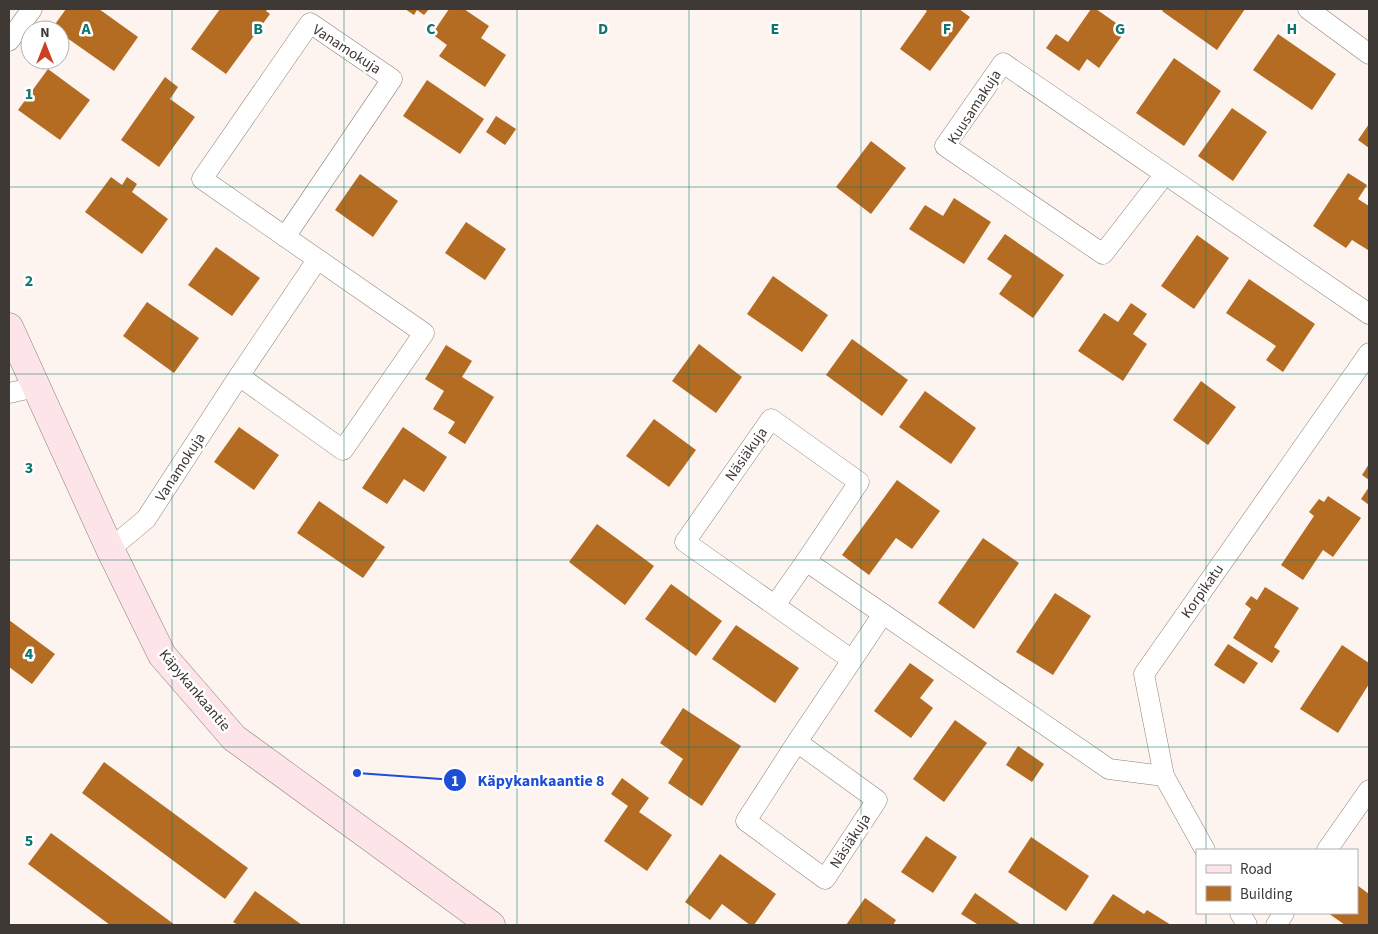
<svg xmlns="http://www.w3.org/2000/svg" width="1378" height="934" font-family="'Source Sans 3',sans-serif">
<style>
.building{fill:#b46c23}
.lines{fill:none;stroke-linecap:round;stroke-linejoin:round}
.street-casing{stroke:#8d8079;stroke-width:21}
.secondary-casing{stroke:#8d8079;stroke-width:29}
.street{stroke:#fff;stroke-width:20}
.secondary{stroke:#fce4e9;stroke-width:28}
.grid{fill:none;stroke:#0f766e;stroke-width:1;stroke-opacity:0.55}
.labels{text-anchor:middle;stroke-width:5;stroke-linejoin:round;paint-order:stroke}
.street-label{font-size:15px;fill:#3f3936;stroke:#fff}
.grid-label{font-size:16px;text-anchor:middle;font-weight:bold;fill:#0f766e;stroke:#fff;stroke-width:5;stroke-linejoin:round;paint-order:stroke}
.leader{fill:none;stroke:#1d4ed8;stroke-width:2}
.callout-dot{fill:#1d4ed8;stroke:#fff;stroke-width:2}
.mark-label{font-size:15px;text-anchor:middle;font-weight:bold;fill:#fff}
.callout-label{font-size:16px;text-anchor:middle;font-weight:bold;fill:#1d4ed8;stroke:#fff;stroke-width:5;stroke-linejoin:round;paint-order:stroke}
</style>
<rect width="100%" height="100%" fill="#fdf4ef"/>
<g class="building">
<path d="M66,9H99L138,37L114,71L60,33V30H56L53,27Z"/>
<path d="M220,9H268L266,11L270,14L226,74L191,49Z"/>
<path d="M405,9H429L424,15L417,10L414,15Z"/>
<path d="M449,9H464L489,26L481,38L506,55L485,87L439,56L447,45L432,34Z"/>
<path d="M924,9H959L970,17L930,71L900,49L927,11Z"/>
<path d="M1091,9H1096L1126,30L1099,68L1087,59L1079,71L1046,48L1056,34L1068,42Z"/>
<path d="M1164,9H1245L1217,50L1162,11Z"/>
<path d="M1278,34L1336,74L1312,110L1253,70Z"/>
<path d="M1174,58L1221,91L1184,146L1136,113Z"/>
<path d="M48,69L90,100L60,140L18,110Z"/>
<path d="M165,77L178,87L170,99L195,117L159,167L121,140Z"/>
<path d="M427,80L484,119L460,154L403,116Z"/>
<path d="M1232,108L1267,132L1233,181L1198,156Z"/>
<path d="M496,116L516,129L505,145L486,132Z"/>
<path d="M1369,124V148L1358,140Z"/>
<path d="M871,141L906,168L871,214L836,187Z"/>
<path d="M1348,173L1367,185L1358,199L1369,206V248L1368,250L1352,240L1346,248L1313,226Z"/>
<path d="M360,174L398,201L373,237L335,210Z"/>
<path d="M111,177L122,185L127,177L137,184L132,192L168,219L142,254L85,212Z"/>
<path d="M954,198L991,222L964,264L909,229L925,205L943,216Z"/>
<path d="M466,222L506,249L485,280L445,253Z"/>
<path d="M1005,234L1064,275L1033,318L999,294L1012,276L987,259Z"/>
<path d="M1197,235L1229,258L1194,309L1161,286Z"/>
<path d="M216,247L260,278L232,316L188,285Z"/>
<path d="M773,276L828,315L802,352L747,314Z"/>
<path d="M1249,279L1315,324L1283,372L1266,360L1276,346L1226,313Z"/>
<path d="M147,302L199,338L174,373L123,336Z"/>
<path d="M1131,303L1147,314L1133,334L1147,344L1123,381L1078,351L1104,313L1118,322Z"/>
<path d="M852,339L908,380L882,416L826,375Z"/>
<path d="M699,344L742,377L716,413L672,381Z"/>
<path d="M446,345L472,361L462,377L494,397L465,444L448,433L455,422L433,409L444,391L425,379Z"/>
<path d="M1201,381L1236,407L1208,445L1173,420Z"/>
<path d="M925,391L976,428L951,464L899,427Z"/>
<path d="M654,419L696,450L669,487L626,456Z"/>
<path d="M239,427L279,455L254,490L214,462Z"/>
<path d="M403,427L447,457L424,492L404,479L387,504L362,488Z"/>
<path d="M1369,464V480L1362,475Z"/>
<path d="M897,480L940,511L912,549L896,538L869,575L842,555Z"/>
<path d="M1369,487V505L1361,499Z"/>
<path d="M1328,496L1361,518L1333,557L1323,550L1303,580L1281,565L1314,516L1309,512L1319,499L1324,502Z"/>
<path d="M319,501L385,547L363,578L297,533Z"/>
<path d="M597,524L654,566L625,605L569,562Z"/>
<path d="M983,538L1019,563L974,629L938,603Z"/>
<path d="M671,584L722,621L696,656L645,619Z"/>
<path d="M1265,587L1299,608L1274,647L1280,651L1272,663L1233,638L1251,609L1245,604L1251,596L1257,600Z"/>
<path d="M1055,593L1091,616L1053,675L1016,652Z"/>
<path d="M9,620L55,654L32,684L9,667Z"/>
<path d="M736,625L799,668L775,703L712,659Z"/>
<path d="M1228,644L1258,663L1244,684L1214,665Z"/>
<path d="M1342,645L1369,663V684L1338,733L1300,709Z"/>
<path d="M910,663L934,680L920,698L933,708L911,738L874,711Z"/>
<path d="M683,708L741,746L702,806L668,783L683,759L660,743Z"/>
<path d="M955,720L987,743L944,802L913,779Z"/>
<path d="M1018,746L1044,764L1032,782L1006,765Z"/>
<path d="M104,762L248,868L225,899L82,793Z"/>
<path d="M622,778L649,798L639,812L672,835L647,871L604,841L628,806L611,794Z"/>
<path d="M51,833L175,925H110L28,864Z"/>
<path d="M926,836L957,857L933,893L901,872Z"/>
<path d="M1031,837L1089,876L1066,911L1008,872Z"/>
<path d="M720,854L776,894L754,925H750L722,904L710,920L685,902Z"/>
<path d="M1357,885L1369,894V925H1345L1328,913H1357Z"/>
<path d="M255,891L302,925H238L233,922Z"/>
<path d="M975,893L1021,925H976L977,924L961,914Z"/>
<path d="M1113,894L1144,914L1147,910L1171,925H1092Z"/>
<path d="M865,898L896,920L893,925H846Z"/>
</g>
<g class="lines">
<defs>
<g id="street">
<path d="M1308,9L1369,54"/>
<path d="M9,41L32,9"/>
<path d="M1165,174L1103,254L945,146L1003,63L1369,314"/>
<path d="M239,376L317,260"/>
<path d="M9,393L36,387"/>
<path d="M110,549L146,519L239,376L343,450L424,333L202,179L310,23L392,79L285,237"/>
<path d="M806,561L1109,769L1164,776"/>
<path d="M775,605L806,561L859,482L771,419L685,542L852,660"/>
<path d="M797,742L877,800L825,879L746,821L797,742L883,614"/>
<path d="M1205,850L1164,776L1144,674L1369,353"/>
<path d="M1327,850L1369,790"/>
<path d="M1240,913L1247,925"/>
<path d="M1276,925L1284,913"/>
</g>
<path id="secondary" d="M9,327L110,549L162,655L234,738L491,925"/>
</defs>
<use href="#street" class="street-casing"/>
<use href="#secondary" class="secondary-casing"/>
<use href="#street" class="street"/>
<use href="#secondary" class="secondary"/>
</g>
<path class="grid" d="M172,9V925M344,9V925M517,9V925M689,9V925M861,9V925M1034,9V925M1206,9V850M9,187H1369M9,374H1369M9,560H1369M9,747H1369M1206,913V925"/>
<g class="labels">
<g class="street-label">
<text transform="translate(347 49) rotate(33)" y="5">Vanamokuja</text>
<text transform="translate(974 107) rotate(-57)" y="5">Kuusamakuja</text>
<text transform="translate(746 454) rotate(-55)" y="5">Näsiäkuja</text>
<text transform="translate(180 467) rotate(-57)" y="5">Vanamokuja</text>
<text transform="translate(1202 591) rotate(-55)" y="5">Korpikatu</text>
<text transform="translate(195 690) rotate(50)" y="5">Käpykankaantie</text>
<text transform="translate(850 841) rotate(-57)" y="5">Näsiäkuja</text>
</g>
</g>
<g class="grid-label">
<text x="86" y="34">A</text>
<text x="258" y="34">B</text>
<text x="431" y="34">C</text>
<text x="603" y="34">D</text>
<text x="775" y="34">E</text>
<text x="947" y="34">F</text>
<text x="1120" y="34">G</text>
<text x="1292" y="34">H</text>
<text x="29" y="99">1</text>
<text x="29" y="286">2</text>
<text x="29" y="473">3</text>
<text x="29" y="659">4</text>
<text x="29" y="846">5</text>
</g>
<path class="leader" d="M357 773L455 780"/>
<g class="callout-dot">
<circle cx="357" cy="773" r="5"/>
<circle cx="455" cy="780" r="12"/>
</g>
<g class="mark-label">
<text x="455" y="786">1</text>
</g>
<g class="callout-label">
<text x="541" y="786">Käpykankaantie 8</text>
</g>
<rect width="1378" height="934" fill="none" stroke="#3f3936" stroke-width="20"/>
<rect x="1196" y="849" width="162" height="65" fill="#ffffff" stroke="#b2b0af"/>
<rect x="1206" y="865" width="25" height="8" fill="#fce4e9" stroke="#b2b0af"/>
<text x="1240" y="874" font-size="15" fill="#3f3936">Road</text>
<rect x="1206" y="886" width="25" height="15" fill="#b46c23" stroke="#b2b0af"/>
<text x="1240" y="899" font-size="15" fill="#3f3936">Building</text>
<g transform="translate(45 45)"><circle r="24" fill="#ffffff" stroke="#b2b0af"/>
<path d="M0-4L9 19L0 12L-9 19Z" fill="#cb4121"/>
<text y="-8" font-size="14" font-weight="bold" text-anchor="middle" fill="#3f3936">N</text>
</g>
</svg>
